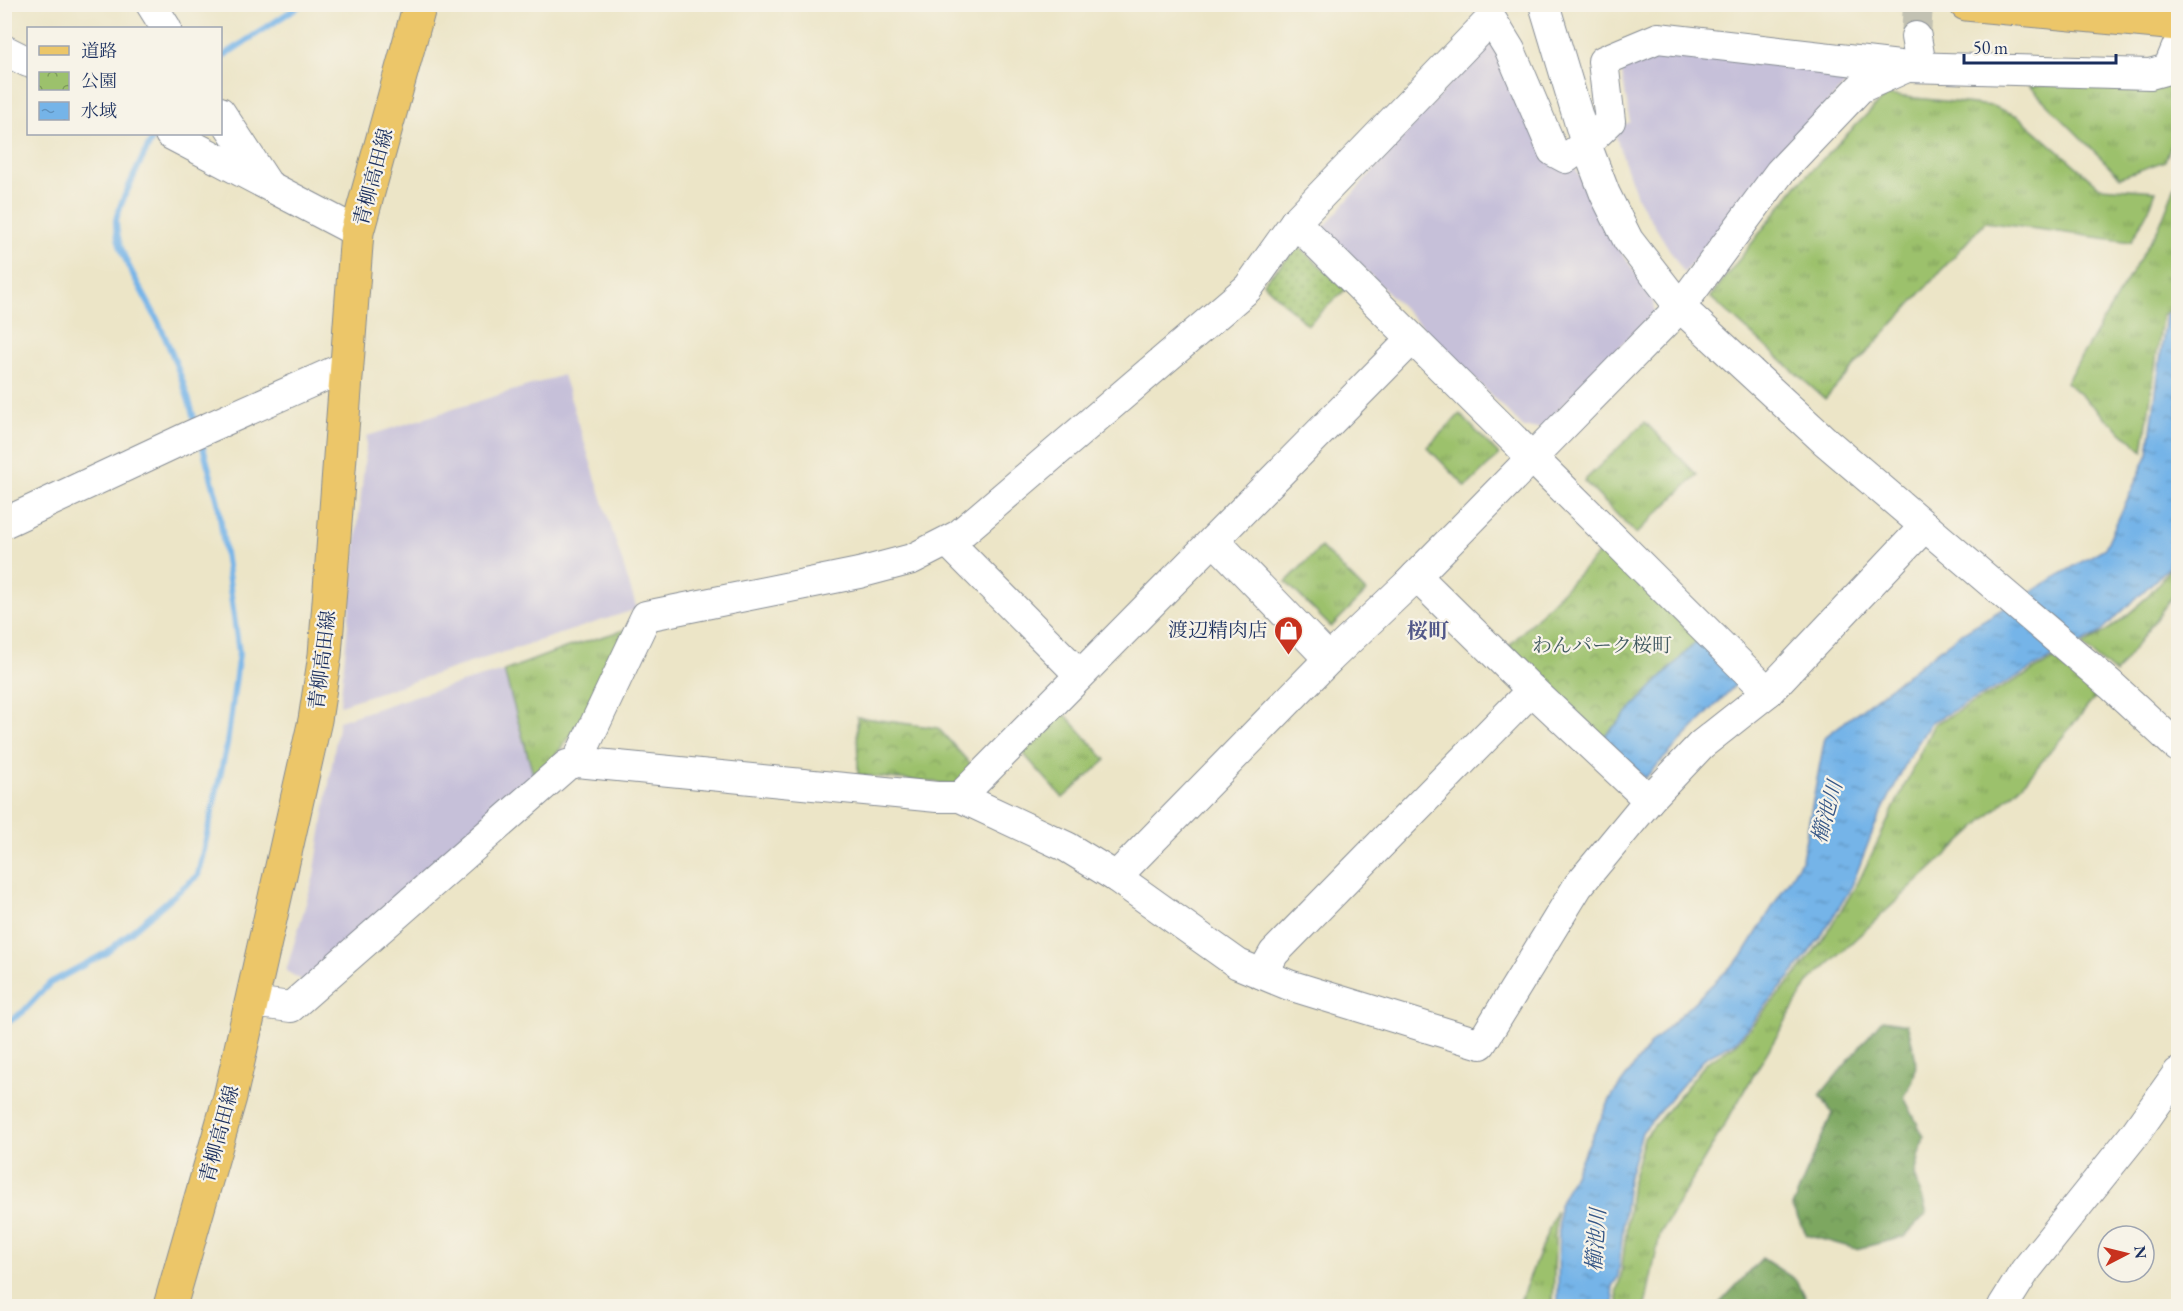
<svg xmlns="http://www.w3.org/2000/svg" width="2183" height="1311" font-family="'EB Garamond','Noto Serif JP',serif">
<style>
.industrial{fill:#c6c0d9}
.grass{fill:url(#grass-tufts);stroke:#5c7865;stroke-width:1.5}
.forest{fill:url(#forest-crowns);stroke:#4c6b5f;stroke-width:1.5}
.park{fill:url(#park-crowns);stroke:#5c7865;stroke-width:1.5}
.garden{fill:url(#garden-dots);stroke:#5c7865;stroke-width:1.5}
.water{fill:url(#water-ripples);stroke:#4872a3;stroke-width:1.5}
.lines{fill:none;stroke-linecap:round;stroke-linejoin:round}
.stream{stroke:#75b4e8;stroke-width:6}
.minor-tunnel{stroke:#c2c1b2;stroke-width:30;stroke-dasharray:30 15;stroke-linecap:butt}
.minor-casing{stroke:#848a92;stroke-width:32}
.major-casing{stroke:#848a92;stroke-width:35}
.highway-casing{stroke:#848a92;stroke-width:35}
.minor{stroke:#fff;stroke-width:30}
.major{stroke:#ecc669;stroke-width:33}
.highway{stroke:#ecc669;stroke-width:33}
.labels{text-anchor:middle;stroke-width:4.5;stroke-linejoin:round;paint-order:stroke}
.street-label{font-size:20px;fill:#1b2f5e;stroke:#f7f3e8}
.poi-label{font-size:20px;fill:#1b2f5e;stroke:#f7f3e8;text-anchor:end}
.park-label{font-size:20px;fill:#425b62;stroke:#f7f3e8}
.neighbourhood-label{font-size:21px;font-weight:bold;fill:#525889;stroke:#f7f3e8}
.water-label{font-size:21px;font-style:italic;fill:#365787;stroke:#f7f3e8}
</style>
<defs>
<pattern id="grass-tufts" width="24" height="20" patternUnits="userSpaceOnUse" patternTransform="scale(1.5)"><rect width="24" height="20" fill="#9cc16c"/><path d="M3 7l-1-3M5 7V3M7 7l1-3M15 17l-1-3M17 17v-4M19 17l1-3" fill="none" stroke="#7e9d5c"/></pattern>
<pattern id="forest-crowns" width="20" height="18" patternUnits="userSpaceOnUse" patternTransform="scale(1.5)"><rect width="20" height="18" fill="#7da760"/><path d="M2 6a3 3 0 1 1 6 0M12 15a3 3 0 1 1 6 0" fill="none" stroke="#668852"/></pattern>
<pattern id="park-crowns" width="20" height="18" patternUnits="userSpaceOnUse" patternTransform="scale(1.5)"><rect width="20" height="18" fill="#9cc16c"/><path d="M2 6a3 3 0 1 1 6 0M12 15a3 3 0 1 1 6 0" fill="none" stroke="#7e9d5c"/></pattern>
<pattern id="garden-dots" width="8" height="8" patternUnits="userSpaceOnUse" patternTransform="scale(1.5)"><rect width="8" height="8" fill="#9cc16c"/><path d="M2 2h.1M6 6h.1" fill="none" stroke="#7e9d5c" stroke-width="1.8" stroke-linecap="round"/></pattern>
<pattern id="water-ripples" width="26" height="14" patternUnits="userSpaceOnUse" patternTransform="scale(1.5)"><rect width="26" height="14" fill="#75b4e8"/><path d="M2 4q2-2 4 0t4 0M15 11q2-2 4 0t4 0" fill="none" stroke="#5f93bf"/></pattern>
</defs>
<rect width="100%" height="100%" fill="#f7f3e8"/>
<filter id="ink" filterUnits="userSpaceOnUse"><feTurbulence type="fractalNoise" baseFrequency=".0167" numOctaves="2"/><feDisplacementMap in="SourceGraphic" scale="12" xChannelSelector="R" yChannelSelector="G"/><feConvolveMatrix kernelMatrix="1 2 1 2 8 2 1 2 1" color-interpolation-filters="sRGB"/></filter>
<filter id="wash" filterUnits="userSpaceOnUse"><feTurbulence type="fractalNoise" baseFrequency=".008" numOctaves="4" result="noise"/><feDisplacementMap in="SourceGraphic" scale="24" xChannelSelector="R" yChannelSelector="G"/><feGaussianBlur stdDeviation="1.35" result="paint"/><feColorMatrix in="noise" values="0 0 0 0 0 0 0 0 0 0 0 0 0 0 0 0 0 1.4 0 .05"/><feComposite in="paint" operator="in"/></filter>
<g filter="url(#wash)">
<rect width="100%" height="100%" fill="#ece5c7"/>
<g class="industrial">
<path d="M1485,43L1500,46L1593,197L1606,230L1653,298L1654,312L1541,428H1524L1323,228Z"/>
<path d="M1651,48L1855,74L1775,159L1684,273L1638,199L1613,129L1630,122L1620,61Z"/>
<path d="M563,375L637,609L340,705L367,436Z"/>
<path d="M504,671L535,781L305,982L286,971L314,876L339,721L418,695Z"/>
</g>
<g class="grass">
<path d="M2178,65V126L2165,161L2120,177L2029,86L2172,82Z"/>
<path d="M1886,95L1992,106L2018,116L2100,187L2156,191L2151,205L2131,242L1985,222L1825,399L1710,297L1797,185Z"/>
<path d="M2178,179V300L2162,317L2143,451L2066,382L2160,225Z"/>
<path d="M1460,414L1499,455L1466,487L1427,447Z"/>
<path d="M1645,422L1697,475L1636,534L1584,481Z"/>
<path d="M1321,547L1366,592L1331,627L1286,582Z"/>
<path d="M2178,556V589L2115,674L2082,645C2123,624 2154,595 2178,556Z"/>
<path d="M631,628L587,715L535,781L504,671L565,648Z"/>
<path d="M2059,657L2099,693L2024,783L1808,983L1660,1234L1645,1306H1619L1617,1290L1621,1276L1632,1181L1644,1138L1707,1062L1737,1043L1800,970L1821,942L1858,883L1934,724Z"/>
<path d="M1064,713L1106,760L1063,798L1021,751Z"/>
<path d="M1556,1211L1553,1306H1518Z"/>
</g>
<g class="forest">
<path d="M1882,1020L1907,1024C1915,1055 1923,1068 1904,1097L1924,1137L1915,1175L1927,1213L1904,1237L1856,1249L1807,1235L1792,1207L1832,1113L1820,1095Z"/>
<path d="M1762,1258L1796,1280L1805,1298L1795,1306H1717Z"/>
</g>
<g class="park">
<path d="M1604,548L1698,640L1603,738L1509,646Z"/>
<path d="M857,717L938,728L974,768L963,785L858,775Z"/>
</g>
<path class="garden" d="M1299,247L1346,289L1307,325L1263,283Z"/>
<g class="water">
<path d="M2178,304V543L2167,569L2098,634L1931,722L1909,757L1874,828L1851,888L1819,939L1795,971L1736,1041L1706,1057L1642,1132L1628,1179L1618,1277L1612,1286L1615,1306H1558L1559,1205L1612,1096L1651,1043L1743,955L1802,859L1825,737L1960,634L2105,548L2148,454L2166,316Z"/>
<path d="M1698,640L1739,681L1645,778L1603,738Z"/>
</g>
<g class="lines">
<g class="stream">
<path d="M220,58L302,4"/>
<path d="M155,134C147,148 117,208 116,221C115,254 149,299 162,330C176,361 187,392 196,425"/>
<path d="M4,1025L23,1012L50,983L106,953L198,875L227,744L239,653L218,502L201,440"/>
</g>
</g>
</g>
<g filter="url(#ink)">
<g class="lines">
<path class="minor-tunnel" d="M1916,37L1918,4"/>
<defs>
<g id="minor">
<path d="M151,4L166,28"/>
<path d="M1544,4L1586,144L1605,194L1628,240L1680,307L1825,441L2111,685L2178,747"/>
<path d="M1916,37L1921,66"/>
<path d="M4,50L28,62"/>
<path d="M220,112L266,182"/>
<path d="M170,134L357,232"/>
<path d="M1295,222L1768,692"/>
<path d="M4,523L190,436L347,366"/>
<path d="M1214,540L1329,659"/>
<path d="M948,542L1080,675"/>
<path d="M1416,576L1532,690L1649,800"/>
<path d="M577,762L646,616L859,573L912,559L959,535L1248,288L1295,222L1491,19L1510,50L1553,151L1566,158L1586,144L1610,121L1603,61L1658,38L1908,67L2150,74L2168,69L2178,45"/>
<path d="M960,797L1412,339"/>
<path d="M1116,877L1329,659L1407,585L1680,307L1780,172L1860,88L1907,67"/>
<path d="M1262,974L1274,953L1532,690"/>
<path d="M252,1002L291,1007L567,765L577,762L937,797H960L1067,847L1116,877L1238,964L1289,985L1481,1044L1578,886L1649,800L1701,745L1768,692L1925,526"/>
<path d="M2003,1306L2025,1271L2134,1135L2178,1073"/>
</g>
<path id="major" d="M170,1306L230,1097L315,720L325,655L357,232L420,4"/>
<path id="highway" d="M1966,4L2178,24"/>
</defs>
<use href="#minor" class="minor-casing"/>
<use href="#major" class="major-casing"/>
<use href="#highway" class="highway-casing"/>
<use href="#minor" class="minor"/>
<use href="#major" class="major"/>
<use href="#highway" class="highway"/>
</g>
</g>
<defs>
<symbol id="shop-pin" viewBox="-11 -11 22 30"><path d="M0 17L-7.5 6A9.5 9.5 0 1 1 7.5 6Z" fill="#c8321e" stroke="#f7f3e8"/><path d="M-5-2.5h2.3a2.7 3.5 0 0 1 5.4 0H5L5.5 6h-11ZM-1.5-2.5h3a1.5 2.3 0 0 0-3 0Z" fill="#fff"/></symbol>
</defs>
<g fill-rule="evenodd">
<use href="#shop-pin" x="1272" y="614" width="33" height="45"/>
</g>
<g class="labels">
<g class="street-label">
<text transform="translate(373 177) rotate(-75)" y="7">青柳高田線</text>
<text transform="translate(322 660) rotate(-83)" y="7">青柳高田線</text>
<text transform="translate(219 1134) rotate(-75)" y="7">青柳高田線</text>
</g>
<g class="poi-label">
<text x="1268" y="637">渡辺精肉店</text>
</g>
<g class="park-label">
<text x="1602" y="652">わんパーク桜町</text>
</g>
<g class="neighbourhood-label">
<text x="1428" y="638">桜町</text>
</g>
<g class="water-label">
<text transform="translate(1827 812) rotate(-74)" y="7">櫛池川</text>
<text transform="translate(1596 1240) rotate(-86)" y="7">櫛池川</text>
</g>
</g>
<rect width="2183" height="1311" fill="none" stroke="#f7f3e8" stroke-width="24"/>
<rect x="27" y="27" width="195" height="108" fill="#f7f3e8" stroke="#9fa5b1" stroke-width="1.5"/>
<rect x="39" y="46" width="30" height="9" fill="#ecc669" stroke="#9fa5b1" stroke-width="1.5"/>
<text x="81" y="57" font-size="18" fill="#1b2f5e">道路</text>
<rect x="39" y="72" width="30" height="18" fill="url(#park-crowns)" stroke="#9fa5b1" stroke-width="1.5"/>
<text x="81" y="87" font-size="18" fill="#1b2f5e">公園</text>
<rect x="39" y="102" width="30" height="18" fill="url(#water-ripples)" stroke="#9fa5b1" stroke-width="1.5"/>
<text x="81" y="117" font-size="18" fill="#1b2f5e">水域</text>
<g transform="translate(2126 1254) rotate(83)"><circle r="28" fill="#f7f3e8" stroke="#9fa5b1" stroke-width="1.5"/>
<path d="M0-4.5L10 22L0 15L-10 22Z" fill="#c8321e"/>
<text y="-9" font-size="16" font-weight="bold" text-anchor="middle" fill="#1b2f5e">N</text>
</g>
<path d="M1964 54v9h152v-9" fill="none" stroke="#1b2f5e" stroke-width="3"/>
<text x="1973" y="54" font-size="18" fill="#1b2f5e" stroke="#f7f3e8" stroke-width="4.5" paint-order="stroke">50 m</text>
</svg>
